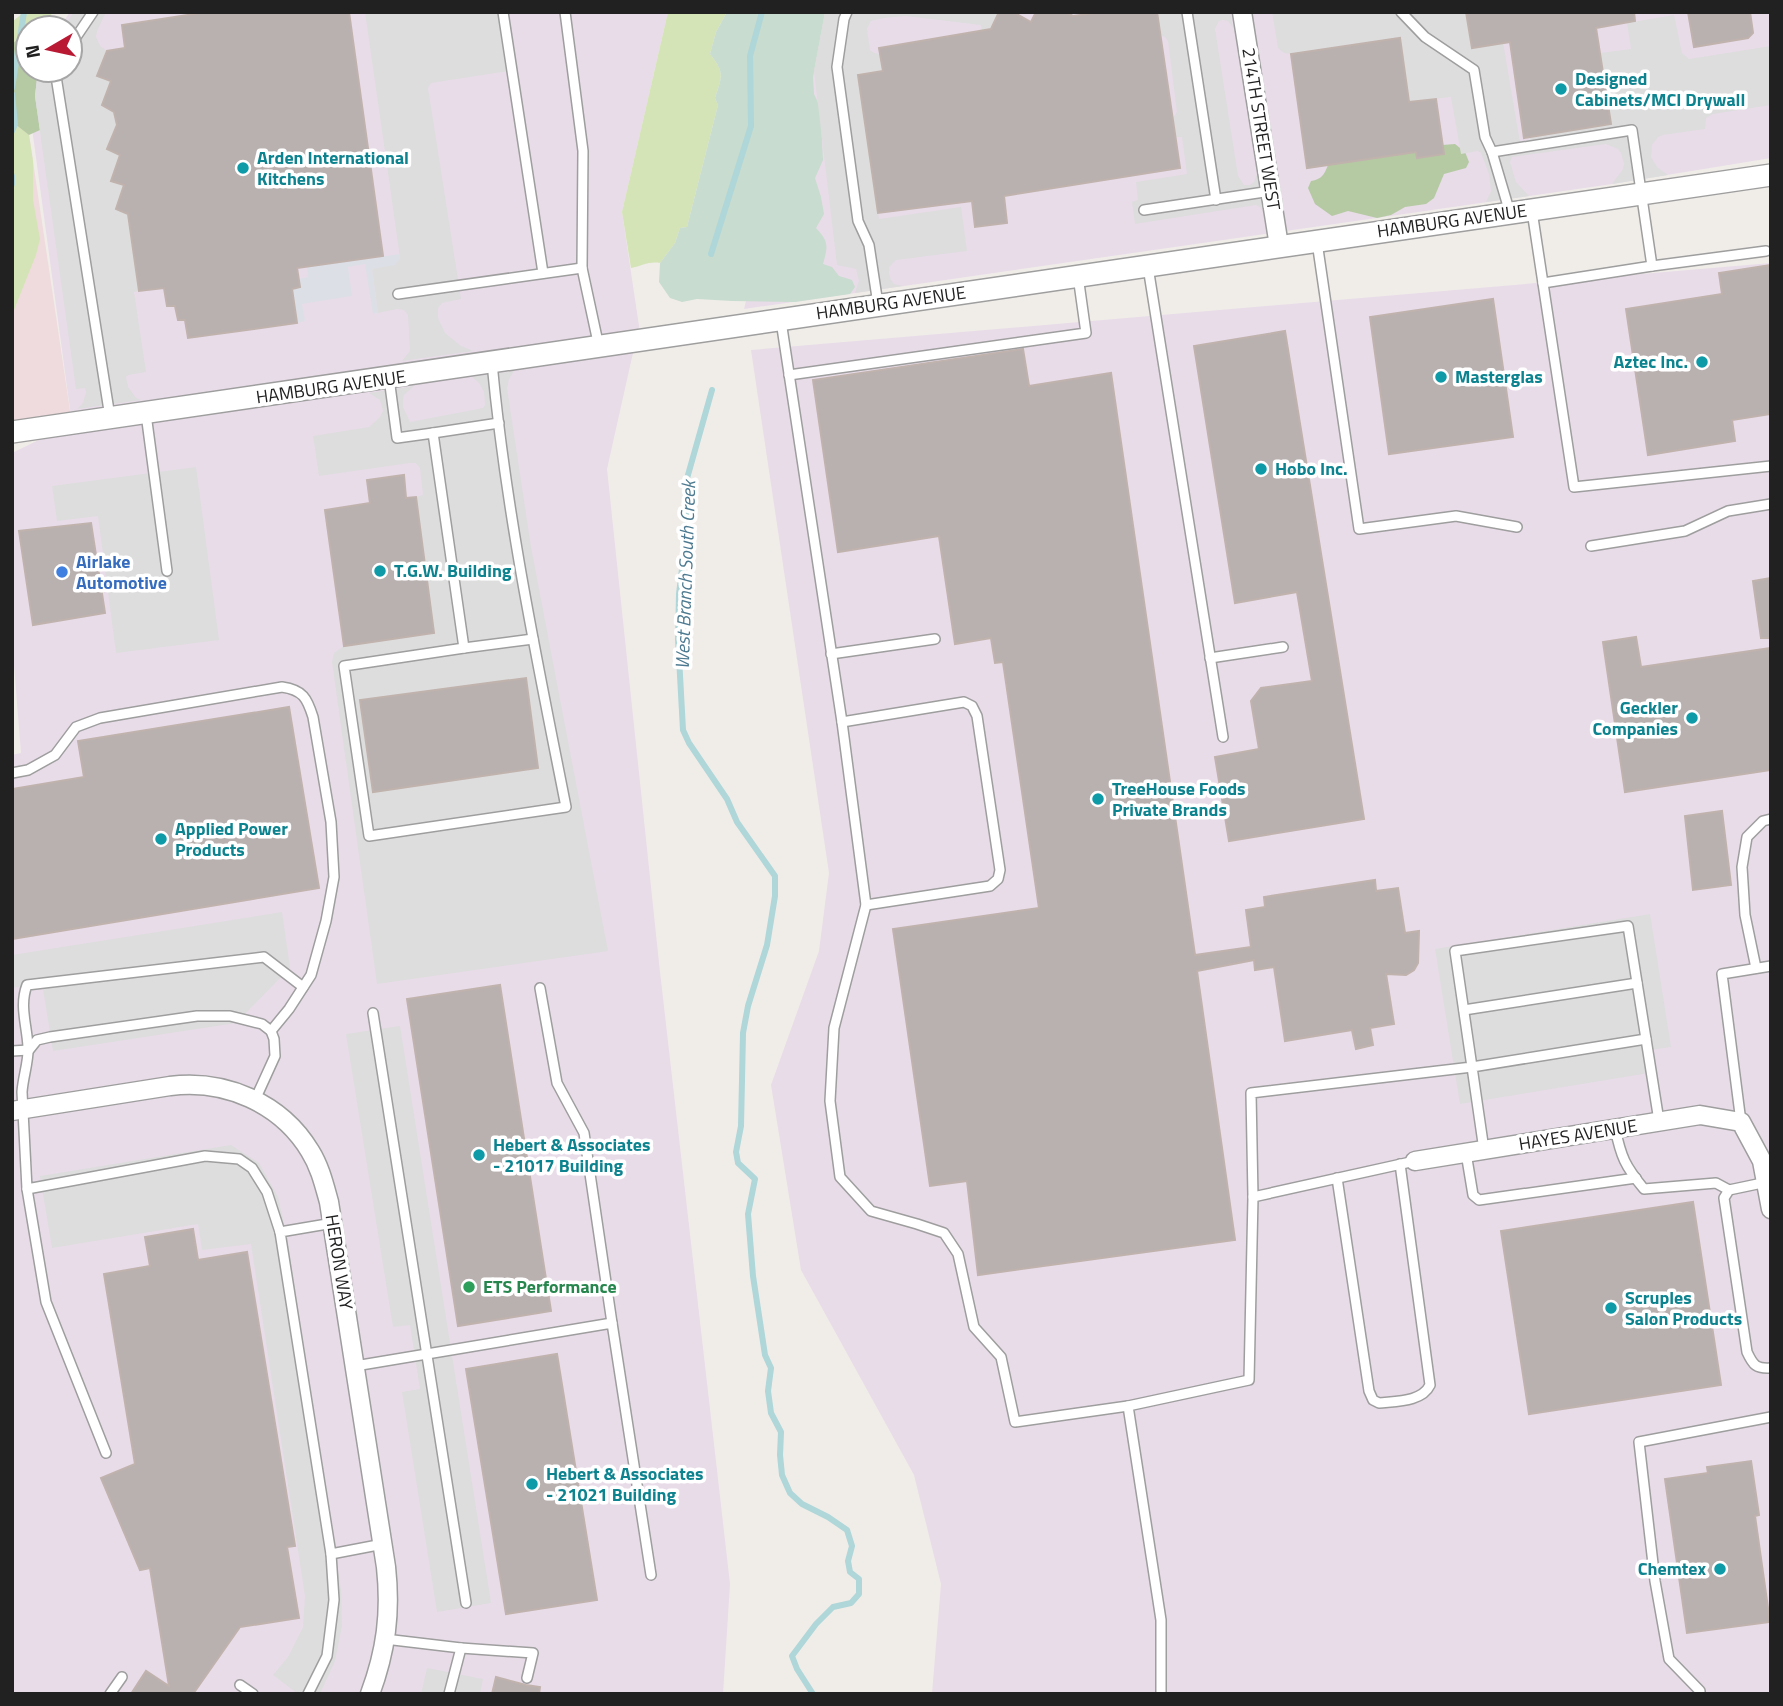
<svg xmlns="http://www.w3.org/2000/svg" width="1783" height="1706" font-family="'Titillium Web',sans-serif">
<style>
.commercial{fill:#efdbdd}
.industrial{fill:#e8dce8}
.grass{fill:#d4e4b6}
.forest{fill:#b5caa3}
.wetland{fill:#c8dccf}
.parking{fill:#ddd;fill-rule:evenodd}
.plaza{fill:#dddfe6}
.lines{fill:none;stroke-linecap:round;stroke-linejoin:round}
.stream{stroke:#afd6d8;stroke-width:6}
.building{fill:#b9b1af;stroke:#c0b2ad;stroke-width:2}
.service-casing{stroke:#9e9e9e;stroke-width:12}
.minor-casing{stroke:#9e9e9e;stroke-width:21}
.tertiary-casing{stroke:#9e9e9e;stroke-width:24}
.service{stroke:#fff;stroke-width:9}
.minor{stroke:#fff;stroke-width:18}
.tertiary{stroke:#fff;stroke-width:21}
.culture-dot{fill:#0f9aa8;stroke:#fff;stroke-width:2.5}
.shop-dot{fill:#3f7fe0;stroke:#fff;stroke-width:2.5}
.leisure-dot{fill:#2e9e5b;stroke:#fff;stroke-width:2.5}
.labels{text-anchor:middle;stroke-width:7;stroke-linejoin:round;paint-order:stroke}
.culture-label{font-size:18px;font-weight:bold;fill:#0d838f;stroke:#fff;text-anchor:start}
.street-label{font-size:18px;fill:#212121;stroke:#fff}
.shop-label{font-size:18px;font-weight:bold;fill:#366cbe;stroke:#fff;text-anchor:start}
.leisure-label{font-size:18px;font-weight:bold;fill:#27864d;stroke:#fff;text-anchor:start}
.water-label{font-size:19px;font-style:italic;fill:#4d7a90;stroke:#fff}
</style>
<rect width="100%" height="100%" fill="#f0ede9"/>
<path class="commercial" d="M12,20L72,424L12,433Z"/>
<g class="industrial">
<path d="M70,12H668L622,212L639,326L607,469L659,963L730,1584L723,1694H12V755L21,753L12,640V453L72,424L25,76L29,70H70V28H59Z"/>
<path d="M816,12H1771V158L1612,184L744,309Z"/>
<path d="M1771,263V1694H932L941,1584L914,1475L801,1270L771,1085L819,951L829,873L751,350Z"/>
</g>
<g class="grass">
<path d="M24,12H52L47,28H28V33L26,32L12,44V22Z"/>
<path d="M668,12H727L716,32L710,54C725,73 722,76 715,98L718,105L687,227L680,228L675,243L660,263C649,261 642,266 631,268L622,212Z"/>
<path d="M12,94L15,124L29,135L33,161V200L40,239L36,255L12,315Z"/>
</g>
<g class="forest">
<path d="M27,32L28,33V70H38L35,96L40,130L29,135L15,124L12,94V44Z"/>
<path d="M1455,144L1465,152L1469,162L1466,168L1444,174L1434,198L1426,204L1405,207L1391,215L1377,218L1348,211L1332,216L1315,204L1308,188L1311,181C1322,179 1324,175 1328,165L1416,152L1442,145Z"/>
</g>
<path class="wetland" d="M727,12H825L813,77L814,94L820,107L823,160L815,178L821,197L824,214L816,228C829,242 828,246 823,264L832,267L839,276L852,280L855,287L850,294L795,302L732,301L697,299L682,302L670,298L659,282L660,263L675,243L680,228L687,227L718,105L715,98C722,76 725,73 710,54L716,32Z"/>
<g class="parking">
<path d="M74,12H106L97,31L96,37L100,46L107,51L111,81L102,105L114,112L117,125L107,149L120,155L111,180L124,185L116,209L128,214L139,291L134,292L146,372L128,375L126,377L128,387L136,398L141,400L77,409L83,403L86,392L85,388L76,389L35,96L38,70H70V28H63Z"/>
<path d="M365,12H506L515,70L431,83L428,88L461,299L442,303L438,308V318L445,333L461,346L473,351L402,361L410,351L408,315L404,310L397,309L378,313L372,269L400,257Z"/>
<path d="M825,12H999L991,29L982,31L981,25L906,16L884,18L871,21L867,29L870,50L874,53L880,54L883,71L858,75L879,219L961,207L967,251L896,260L889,267V274L891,280L894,284L903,286L855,293L859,281L856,269L837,265L814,71Z"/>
<path d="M1157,12H1230L1233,28L1228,21L1223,20L1219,21L1215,29L1238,176L1244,185H1250L1254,182L1257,174L1263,213L1260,207L1256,205L1135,224L1132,202L1138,200L1136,182L1187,174L1182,137H1175L1173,118L1177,112L1168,41L1165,37L1160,35Z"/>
<path d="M1272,12H1466L1472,48L1503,43L1520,142L1530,140V137L1611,124L1600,53L1631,49L1627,23L1674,15L1682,53L1689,59L1771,46V105L1713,114L1706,118L1705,129L1663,135L1658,137L1652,145L1651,157L1657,167L1668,175L1612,184L1623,169L1624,164L1621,153L1618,149L1606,144L1512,157L1510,162L1516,182L1529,196L1486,202L1491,191L1489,174L1481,153L1478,151L1461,154L1451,97L1409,102L1400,38L1291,54L1284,53L1278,48Z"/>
<path d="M514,371L509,379L507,388L531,547L608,951L377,984L332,662L334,653L344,646L434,632L416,497L423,495L420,468L416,463H410L319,476L313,436L369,427L380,417L383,411L380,400L369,393L414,386L404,395L403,399V407L410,422L483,408L485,405L484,392L479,383L472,377ZM525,678L538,768L373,792L360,700Z"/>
<path d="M196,467L219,640L116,653L98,516L57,521L52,486Z"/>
<path d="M282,912L290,968L236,1023L53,1051L42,983L12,988V955Z"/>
<path d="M1650,914L1671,1047L1651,1050L1655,1072L1460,1104L1435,949Z"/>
<path d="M400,1026L491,1603L437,1612L402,1392L420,1389L410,1325L393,1327L346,1034Z"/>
<path d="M231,1145L259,1163L278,1197L287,1236L341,1590L342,1626L335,1661L320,1694H298L273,1675L288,1657L303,1627L305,1596L251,1244L202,1250L198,1224L52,1248L40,1176Z"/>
<path d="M427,1668L483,1679L480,1694H421Z"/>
</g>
<path class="plaza" d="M400,254V259L395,265L372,269L378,313L373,314L365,264L348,267L352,296L302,304L305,321L297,323L292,289L298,279L308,277L307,267Z"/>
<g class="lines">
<g class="stream">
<path d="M12,88L24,12"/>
<path d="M12,94L15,124L12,131"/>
<path d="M12,176V184"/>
<path d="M711,254L751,126L750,56L762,12"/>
<path d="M712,390L686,482L690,502L679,594L678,639L683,730L689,743L727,799L737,822L775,876V896L767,945L748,1006L743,1033L741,1126L736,1152L738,1163L755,1179L748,1214L753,1276L765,1355L771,1368L768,1391L771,1413L781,1432L780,1455L782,1475L790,1493L802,1504L828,1517L847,1530L852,1546L848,1561L850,1572L859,1579V1594L851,1603L833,1607L816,1624L792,1656L797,1669L813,1694"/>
</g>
</g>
<g class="building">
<path d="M207,12H349L383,256L297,268L300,287L292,289L297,323L188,338L185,320H178L175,306H167L164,288L139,291L128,214L116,209L124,185L111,181L120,155L107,149L117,125L114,112L102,105L111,81L97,76L107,51L125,48L122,25Z"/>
<path d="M999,12H1013L1031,22L1036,12H1065L1073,16L1102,12H1157L1180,168L1004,196L1007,223L975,227L972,201L878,213L858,75L883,71L879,48L991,29Z"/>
<path d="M1466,12H1634L1635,21L1596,28L1611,124L1524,138L1510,42L1472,48Z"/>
<path d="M1688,12H1750L1753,33L1748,38L1694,47Z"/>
<path d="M1400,38L1409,102L1436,99L1444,154L1417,158L1416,152L1307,168L1291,54Z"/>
<path d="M1771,265V414L1732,420L1735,441L1648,455L1626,309L1722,294L1719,273Z"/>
<path d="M1493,299L1513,437L1389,454L1370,317Z"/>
<path d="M1285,331L1364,819L1229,841L1215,757L1259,749L1251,701L1261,688L1312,681L1297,592L1235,603L1194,346Z"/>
<path d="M1023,349L1029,386L1111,373L1195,955L1251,947L1246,910L1265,907L1264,897L1375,880L1376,891L1398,888L1405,933L1419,931L1418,963L1414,970L1406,975L1386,974L1394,1024L1370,1028L1373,1045L1356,1049L1352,1030L1285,1041L1274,967L1255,970L1254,960L1197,971L1235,1240L978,1275L967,1181L930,1186L893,929L1039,908L1003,662L995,663L991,638L955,644L939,536L838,552L813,380Z"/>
<path d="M404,475L406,498L416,497L434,633L344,646L325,510L370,503L367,480Z"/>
<path d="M91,523L105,613L33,625L19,531Z"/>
<path d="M1771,578V638H1761L1753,581Z"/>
<path d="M1636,637L1641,667L1771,648V770L1625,792L1603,642Z"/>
<path d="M526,678L538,768L373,792L360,700Z"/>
<path d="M289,707L319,888L12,939V789L84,777L78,741Z"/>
<path d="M1722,811L1731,885L1693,890L1685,816Z"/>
<path d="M500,985L551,1311L458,1326L407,999Z"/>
<path d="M1693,1202L1721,1385L1529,1414L1501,1231Z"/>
<path d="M193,1229L198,1260L247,1252L295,1546L287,1547L299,1618L240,1627L193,1694H131L146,1671L169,1686L150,1568L140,1570L101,1478L135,1464L104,1274L150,1266L145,1237Z"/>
<path d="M557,1354L597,1600L506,1614L466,1369Z"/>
<path d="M1751,1461L1759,1515L1755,1516L1770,1622L1687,1633L1665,1479L1708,1473L1707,1467Z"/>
<path d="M496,1677L526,1685L540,1687L539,1694H492Z"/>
</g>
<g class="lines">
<defs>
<g id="service">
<path d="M503,12L543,273"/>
<path d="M565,12L583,151L582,268L599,347"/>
<path d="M847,12L844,19L837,67L858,221L869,245L878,304"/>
<path d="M1187,12L1216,200"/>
<path d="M1401,12L1425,37L1474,70L1485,137L1492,152L1510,213"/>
<path d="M70,46L93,12"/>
<path d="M55,70L110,417"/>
<path d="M1492,152L1632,130L1652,266"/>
<path d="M1144,210L1271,191"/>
<path d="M1532,211L1574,487L1771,466"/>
<path d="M1317,242L1359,529L1456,516L1517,527"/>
<path d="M1148,267L1223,737"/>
<path d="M1543,283L1652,266L1766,251"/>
<path d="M398,294L582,268"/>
<path d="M781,321L842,722L866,905L834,1028L830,1101L840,1177L871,1211L917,1224L944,1233L958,1254L974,1327L1001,1357L1015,1422L1128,1406"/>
<path d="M789,375L1086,333L1078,276"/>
<path d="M389,378L397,438L433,433L464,648L344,666L369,836L566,807C537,660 506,513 492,363"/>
<path d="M146,414L167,571"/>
<path d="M433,433L499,423"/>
<path d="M1591,546L1685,531L1728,511L1771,504"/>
<path d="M464,648L533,639"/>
<path d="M831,654L935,639"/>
<path d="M1210,658L1283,647"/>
<path d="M842,722L964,702L972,706L977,716L1000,870L998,879L990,886L866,905"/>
<path d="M12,773L28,770L55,755L76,727L100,718L282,687C303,690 307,698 313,717L331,822L334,877L326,921L311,975L289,1009L271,1031"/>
<path d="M1756,968L1745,915L1742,867L1747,837L1763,821L1771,819"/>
<path d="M540,988L557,1083L584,1133L612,1323"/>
<path d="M1464,1010L1637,983"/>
<path d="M373,1013L466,1603"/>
<path d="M12,1051L29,1050L37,1040L50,1037L197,1016H230L262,1024L271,1031L274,1039L275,1056L255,1100"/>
<path d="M1741,1122L1722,974L1771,966"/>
<path d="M1615,1128C1621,1157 1625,1166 1644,1189L1716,1183L1729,1190"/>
<path d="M1484,1150L1472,1067L1646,1039L1659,1121"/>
<path d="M1466,1153L1473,1195L1479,1200L1636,1178"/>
<path d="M1337,1178L1369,1391L1373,1400L1379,1403C1396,1401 1422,1402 1430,1385L1400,1164"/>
<path d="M1767,1182L1729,1190L1724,1198L1747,1352C1753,1365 1756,1369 1771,1368"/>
<path d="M27,1189L46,1302L106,1453"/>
<path d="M1253,1197L1251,1093L1472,1067L1455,951L1628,926L1646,1039"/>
<path d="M333,1223L280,1232L331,1554L383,1544"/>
<path d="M280,1232L267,1192L252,1168L239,1159L205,1156L27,1189L22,1092C23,1077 29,1060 28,1047C27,1025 19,1006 27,985L264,957L303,987"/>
<path d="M355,1366L612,1323L651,1575"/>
<path d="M385,1639L461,1648L449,1694"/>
<path d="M461,1648L533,1653L527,1678"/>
<path d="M240,1685L253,1694"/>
<path d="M110,1694L122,1677"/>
<path d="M308,1694L327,1656L334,1600L331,1554"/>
<path d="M1161,1694V1620L1128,1406L1249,1380L1253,1197L1415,1161"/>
<path d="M1700,1694V1691L1669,1659L1655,1581L1639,1442L1771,1417"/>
</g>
<g id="minor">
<path d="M1242,12L1279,246"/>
<path d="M12,1111L170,1086C225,1079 281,1103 310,1151C320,1167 324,1184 329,1202L386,1567C391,1613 386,1651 370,1694"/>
<path d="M1415,1161L1700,1115L1741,1122L1762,1161L1771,1209"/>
</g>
<path id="tertiary" d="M12,432L1771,175"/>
</defs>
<use href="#service" class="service-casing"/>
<use href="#minor" class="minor-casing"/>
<use href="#tertiary" class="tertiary-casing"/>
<use href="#service" class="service"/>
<use href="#minor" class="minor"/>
<use href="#tertiary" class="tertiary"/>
</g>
<g class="culture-dot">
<circle cx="1561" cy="89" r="7"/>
<circle cx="243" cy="168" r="7"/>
<circle cx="1702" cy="362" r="7"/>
<circle cx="1441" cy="377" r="7"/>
<circle cx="1261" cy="469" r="7"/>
<circle cx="380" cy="571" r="7"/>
<circle cx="1692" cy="718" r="7"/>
<circle cx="1098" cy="799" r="7"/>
<circle cx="161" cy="839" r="7"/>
<circle cx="479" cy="1155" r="7"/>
<circle cx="1611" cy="1308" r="7"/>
<circle cx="532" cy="1484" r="7"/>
<circle cx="1720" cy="1569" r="7"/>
</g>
<circle class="shop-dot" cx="62" cy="572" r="7"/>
<circle class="leisure-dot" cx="469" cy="1287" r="7"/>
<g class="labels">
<g class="culture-label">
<text x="1575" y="85">Designed<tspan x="1575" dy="21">Cabinets/MCI Drywall</tspan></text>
<text x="257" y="164">Arden International<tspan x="257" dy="21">Kitchens</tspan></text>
<text x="1688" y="368" text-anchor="end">Aztec Inc.</text>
<text x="1455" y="383">Masterglas</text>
<text x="1275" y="475">Hobo Inc.</text>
<text x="394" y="577">T.G.W. Building</text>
<text x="1678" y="714" text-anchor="end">Geckler<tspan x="1678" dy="21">Companies</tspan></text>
<text x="1112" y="795">TreeHouse Foods<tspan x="1112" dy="21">Private Brands</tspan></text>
<text x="175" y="835">Applied Power<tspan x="175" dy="21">Products</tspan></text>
<text x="493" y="1151">Hebert &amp; Associates<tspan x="493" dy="21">- 21017 Building</tspan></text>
<text x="1625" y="1304">Scruples<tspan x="1625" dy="21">Salon Products</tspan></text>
<text x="546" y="1480">Hebert &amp; Associates<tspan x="546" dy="21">- 21021 Building</tspan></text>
<text x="1706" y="1575" text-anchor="end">Chemtex</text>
</g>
<g class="street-label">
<text transform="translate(1261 129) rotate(81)" y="6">214TH STREET WEST</text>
<text transform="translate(1452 221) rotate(-8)" y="6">HAMBURG AVENUE</text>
<text transform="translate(891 303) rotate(-8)" y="6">HAMBURG AVENUE</text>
<text transform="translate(331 387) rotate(-8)" y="6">HAMBURG AVENUE</text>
<text transform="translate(1578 1135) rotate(-9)" y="6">HAYES AVENUE</text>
<text transform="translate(339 1262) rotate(81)" y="6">HERON WAY</text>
</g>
<g class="shop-label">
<text x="76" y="568">Airlake<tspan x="76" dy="21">Automotive</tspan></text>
</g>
<g class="leisure-label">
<text x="483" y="1293">ETS Performance</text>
</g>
<g class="water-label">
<text transform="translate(685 575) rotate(-88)" y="7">West Branch South Creek</text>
</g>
</g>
<rect width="1783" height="1706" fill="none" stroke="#212121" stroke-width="28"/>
<g transform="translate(49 49) rotate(261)"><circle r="33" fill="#ffffff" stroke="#a6a6a6" stroke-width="2"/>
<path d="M0-5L12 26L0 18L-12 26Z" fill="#ba1934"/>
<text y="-10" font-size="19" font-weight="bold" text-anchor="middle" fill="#212121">N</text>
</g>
</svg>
